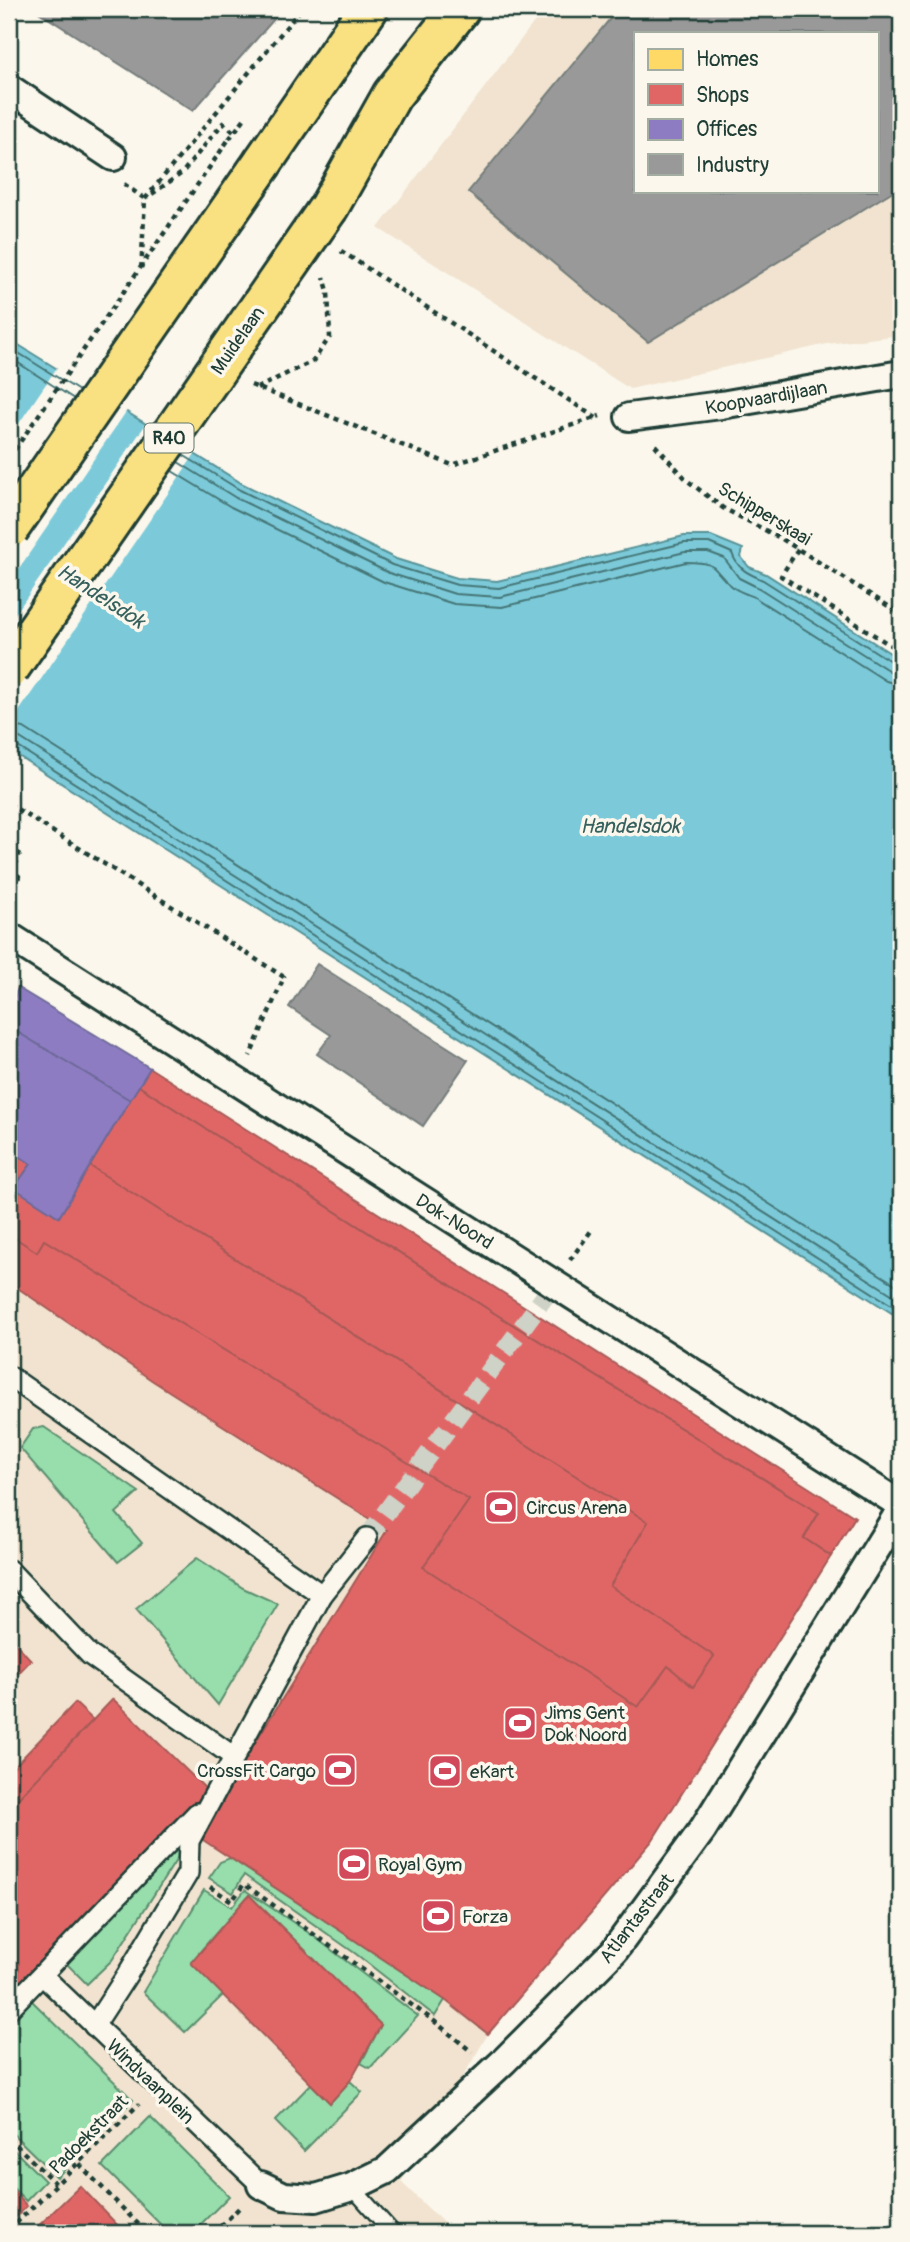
<svg xmlns="http://www.w3.org/2000/svg" width="910" height="2242" font-family="Pangolin,sans-serif">
<style>
.built{fill:#f1e3cf;fill-rule:evenodd}
.green{fill:#97deac;stroke:#5b8e70;stroke-width:2}
.water{fill:#7ccad9;stroke:#579297;stroke-width:2}
.pier{fill:#fbf7ec}
.homes{fill:#ffd966;stroke:#bcaa57;stroke-width:2}
.shops{fill:#e06666;stroke:#a65a57;stroke-width:2}
.offices{fill:#8e7cc3;stroke:#6d6998;stroke-width:2}
.industry{fill:#999;stroke:#747d7b;stroke-width:2;fill-rule:evenodd}
.lines{fill:none;stroke-linecap:round;stroke-linejoin:round}
.shore{stroke:#447576;stroke-width:2}
.pedestrian-tunnel{stroke:#cfd2c7;stroke-width:19;stroke-dasharray:19 10;stroke-linecap:butt}
.service-casing{stroke:#1f3d34;stroke-width:19}
.pedestrian-casing{stroke:#1f3d34;stroke-width:24}
.minor-casing{stroke:#1f3d34;stroke-width:32}
.primary-casing{stroke:#1f3d34;stroke-width:44}
.path{stroke:#1f3d34;stroke-width:4.5;stroke-dasharray:5 5;stroke-linecap:butt}
.service{stroke:#fbf7ec;stroke-width:14}
.pedestrian{stroke:#fbf7ec;stroke-width:19}
.minor{stroke:#fbf7ec;stroke-width:26}
.primary{stroke:#f9e181;stroke-width:38}
.primary-bridge-casing{stroke:#1f3d34;stroke-width:44;stroke-linecap:butt}
.path-bridge{stroke:#1f3d34;stroke-width:4.5;stroke-dasharray:5 5;stroke-linecap:butt}
.primary-bridge{stroke:#f9e181;stroke-width:38}
.labels{text-anchor:middle;stroke-width:7;stroke-linejoin:round;paint-order:stroke}
.shield{fill:#fbf7ec;stroke:#61756b;stroke-width:2}
.shield-label{font-size:18px;font-weight:bold;fill:#1f3d34}
.street-label{font-size:19px;fill:#1f3d34;stroke:#fbf7ec}
.poi-label{font-size:19px;fill:#1f3d34;stroke:#fbf7ec;text-anchor:start}
.water-label{font-size:21px;font-style:italic;fill:#36605d;stroke:#fbf7ec}
</style>
<rect width="100%" height="100%" fill="#fbf7ec"/>
<filter id="ink" filterUnits="userSpaceOnUse"><feTurbulence type="fractalNoise" baseFrequency=".0143" numOctaves="2"/><feDisplacementMap in="SourceGraphic" scale="14" xChannelSelector="R" yChannelSelector="G"/><feConvolveMatrix kernelMatrix="1 2 1 2 8 2 1 2 1" color-interpolation-filters="sRGB"/></filter>
<g filter="url(#ink)">
<g class="built">
<path d="M544,9H901V335L827,344L630,389L378,228ZM635,33H877V191H635Z"/>
<path d="M9,982L855,1517L652,1841L488,2034L401,2182L454,2233H9Z"/>
</g>
<g class="green">
<path d="M44,1427L139,1492L116,1513L142,1543L118,1562L20,1448L33,1429Z"/>
<path d="M197,1558L243,1588L278,1604L218,1705L136,1609Z"/>
<path d="M181,1839L187,1843L112,1960L87,1984L64,1961Z"/>
<path d="M230,1858L445,2000L435,2016L356,1954L244,1875L233,1893L209,1878L220,1862Z"/>
<path d="M204,1890L232,1907L245,1890L312,1935L418,2016L370,2068L361,2063L381,2025L249,1895L191,1962L223,1995L185,2032L143,1992Z"/>
<path d="M29,1998L133,2100L57,2177L9,2130V2019Z"/>
<path d="M350,2081L362,2092L304,2151L275,2121L311,2084L330,2103Z"/>
<path d="M150,2117L229,2196L192,2233H169L102,2166Z"/>
<path d="M9,2145L45,2181L26,2201L9,2184Z"/>
</g>
<path class="water" d="M9,339L243,484L396,559L457,578L497,581L684,536H711L743,549L741,557L749,567L766,574L901,660V1319L9,750Z"/>
<g class="pier">
<path d="M58,366L128,409L9,583V438Z"/>
<path d="M148,421L197,451L9,726V623Z"/>
</g>
<path class="homes" d="M139,1086L499,1316L819,1513L743,1623L634,1547L648,1522L90,1166Z"/>
<g class="shops">
<path d="M9,1027L130,1100L139,1086L499,1316L819,1513L743,1623L634,1547L648,1522L90,1166L59,1217L14,1188L31,1164L9,1149Z"/>
<path d="M9,1027L130,1100L139,1086L499,1316L819,1513L804,1538L831,1556L652,1841L488,2034L445,2000L197,1836L387,1530L153,1381L9,1282Z"/>
<path d="M9,1027L130,1100L59,1217L14,1188L31,1164L9,1149Z"/>
<path d="M150,1068L855,1517L831,1556L804,1538L819,1513L499,1316L139,1086Z"/>
<path d="M90,1166L648,1522L610,1586L714,1656L693,1687L668,1666L638,1707L423,1567L469,1500L44,1240L37,1252L9,1234V1184L59,1217Z"/>
<path d="M9,1636L31,1660L9,1683Z"/>
<path d="M113,1699L208,1791L9,1998V1808Z"/>
<path d="M75,1703L93,1720L9,1808V1772Z"/>
<path d="M249,1895L381,2025L350,2081L330,2103L191,1963Z"/>
<path d="M80,2186L125,2233H31Z"/>
<path d="M14,2192L27,2206L9,2224V2198Z"/>
</g>
<g class="offices">
<path d="M18,988L150,1068L130,1100L9,1027V1010Z"/>
<path d="M9,1027L130,1100L59,1217L14,1188L31,1164L9,1149Z"/>
</g>
<g class="industry">
<path d="M34,9H283L193,111Z"/>
<path d="M618,9H901V186L648,342L468,192ZM635,33H877V191H635Z"/>
<path d="M317,964L468,1060L423,1126L317,1054L331,1035L289,1007Z"/>
</g>
<g class="lines">
<g class="shore">
<path d="M9,347L79,391"/>
<path d="M9,357L74,399"/>
<path d="M183,455L240,490L392,565L457,585L499,588L684,543H709L732,553C737,569 749,574 763,580L895,664L901,665"/>
<path d="M178,462L236,498L389,573L455,594L500,597L685,552H708L724,558L739,578L759,588L891,672L901,674"/>
<path d="M172,471L231,507L384,582L454,604L502,607L686,562C722,562 710,570 733,587C739,592 747,594 754,597L886,681L901,685"/>
<path d="M9,725L24,728L901,1288"/>
<path d="M9,735L20,738L901,1300"/>
<path d="M9,744L15,745L901,1311"/>
</g>
<path class="pedestrian-tunnel" d="M367,1538L554,1284"/>
<defs>
<path id="service" d="M352,2187L393,2233"/>
<g id="pedestrian">
<path d="M9,1376L322,1595"/>
<path d="M9,1570L90,1655L234,1757"/>
<path d="M42,1975L261,2185"/>
<path d="M9,2009L197,1813"/>
<path d="M94,2026L127,1975L188,1873L189,1841L322,1595L367,1538"/>
</g>
<g id="minor">
<path d="M9,88L113,157"/>
<path d="M629,417L721,405L901,374"/>
<path d="M9,936L901,1505"/>
<path d="M261,2185L284,2196L316,2198L352,2187L387,2170L504,2061L614,1951L703,1829L901,1509"/>
</g>
<g id="primary">
<path d="M263,162L368,9"/>
<path d="M329,207L392,95L460,9"/>
</g>
</defs>
<use href="#service" class="service-casing"/>
<use href="#pedestrian" class="pedestrian-casing"/>
<use href="#minor" class="minor-casing"/>
<use href="#primary" class="primary-casing"/>
<g class="path">
<path d="M497,16L503,9"/>
<path d="M229,139L245,118"/>
<path d="M124,184L145,199L141,273"/>
<path d="M152,194L182,173L223,123L234,132"/>
<path d="M145,199L301,9"/>
<path d="M341,251L596,418"/>
<path d="M251,385L452,465L600,416"/>
<path d="M257,388L313,361L330,337L328,291L324,277"/>
<path d="M655,445L688,481L723,508L782,539L901,614"/>
<path d="M798,549L781,576L901,652"/>
<path d="M9,804L284,977L250,1056"/>
<path d="M9,834L20,857L9,874"/>
<path d="M9,848L17,861"/>
<path d="M9,869L19,876L11,907"/>
<path d="M570,1260L591,1231"/>
<path d="M210,1887L232,1901L244,1884L434,2021L472,2052"/>
<path d="M9,2138L57,2185"/>
<path d="M79,2164L147,2233"/>
<path d="M9,2230L139,2104"/>
<path d="M214,2233L241,2206"/>
</g>
<use href="#service" class="service"/>
<use href="#pedestrian" class="pedestrian"/>
<use href="#minor" class="minor"/>
<use href="#primary" class="primary"/>
<defs>
<g id="primary-bridge">
<path d="M9,529L263,162"/>
<path d="M9,669L329,207"/>
</g>
</defs>
<use href="#primary-bridge" class="primary-bridge-casing"/>
<g class="path-bridge">
<path d="M9,458L229,139"/>
<path d="M9,715L16,705"/>
</g>
<use href="#primary-bridge" class="primary-bridge"/>
</g>
</g>
<defs>
<symbol id="stadium-square" viewBox="-11 -11 22 22"><rect x="-9" y="-9" width="18" height="18" rx="4" fill="#d1495b" stroke="#fbf7ec"/><path d="M0-5a6.5 5 0 1 0 0 10a6.5 5 0 1 0 0-10ZM-3.5-1.8h7v3.6h-7Z" fill="#fff"/></symbol>
</defs>
<g fill-rule="evenodd">
<use href="#stadium-square" x="482" y="1488" width="38" height="38"/>
<use href="#stadium-square" x="501" y="1704" width="38" height="38"/>
<use href="#stadium-square" x="321" y="1751" width="38" height="38"/>
<use href="#stadium-square" x="426" y="1752" width="38" height="38"/>
<use href="#stadium-square" x="335" y="1845" width="38" height="38"/>
<use href="#stadium-square" x="419" y="1897" width="38" height="38"/>
</g>
<g class="labels">
<rect class="shield" x="144.5" y="423.5" width="49" height="29" rx="5"/>
<g class="shield-label">
<text x="169" y="444">R40</text>
</g>
<g class="street-label">
<text transform="translate(237 340) rotate(-55)" y="7">Muidelaan</text>
<text transform="translate(766 397) rotate(-10)" y="7">Koopvaardijlaan</text>
<text transform="translate(765 513) rotate(31)" y="7">Schipperskaai</text>
<text transform="translate(455 1221) rotate(32)" y="7">Dok-Noord</text>
<text transform="translate(636 1918) rotate(-52)" y="7">Atlantastraat</text>
<text transform="translate(151 2081) rotate(44)" y="7">Windvaanplein</text>
<text transform="translate(88 2134) rotate(-45)" y="7">Padoekstraat</text>
</g>
<g class="poi-label">
<text x="526" y="1514">Circus Arena</text>
<text x="544" y="1719">Jims Gent<tspan x="544" dy="22">Dok Noord</tspan></text>
<text x="316" y="1777" text-anchor="end">CrossFit Cargo</text>
<text x="470" y="1778">eKart</text>
<text x="378" y="1871">Royal Gym</text>
<text x="462" y="1923">Forza</text>
</g>
<g class="water-label">
<text transform="translate(101 596) rotate(33)" y="7">Handelsdok</text>
<text x="630" y="833">Handelsdok</text>
</g>
</g>
<rect width="910" height="2242" fill="none" stroke="#fbf7ec" stroke-width="35"/>
<rect x="18" y="18" width="875" height="2207" fill="none" stroke="#1f3d34" stroke-width="2.5" filter="url(#ink)"/>
<rect x="634" y="32" width="245" height="161" fill="#fbf7ec" stroke="#a3ada2" stroke-width="2"/>
<rect x="648" y="49" width="35" height="21" fill="#ffd966" stroke="#a3ada2" stroke-width="2"/>
<text x="696" y="66" font-size="21" fill="#1f3d34">Homes</text>
<rect x="648" y="84" width="35" height="21" fill="#e06666" stroke="#a3ada2" stroke-width="2"/>
<text x="696" y="102" font-size="21" fill="#1f3d34">Shops</text>
<rect x="648" y="119" width="35" height="21" fill="#8e7cc3" stroke="#a3ada2" stroke-width="2"/>
<text x="696" y="136" font-size="21" fill="#1f3d34">Offices</text>
<rect x="648" y="154" width="35" height="21" fill="#999999" stroke="#a3ada2" stroke-width="2"/>
<text x="696" y="172" font-size="21" fill="#1f3d34">Industry</text>
</svg>
